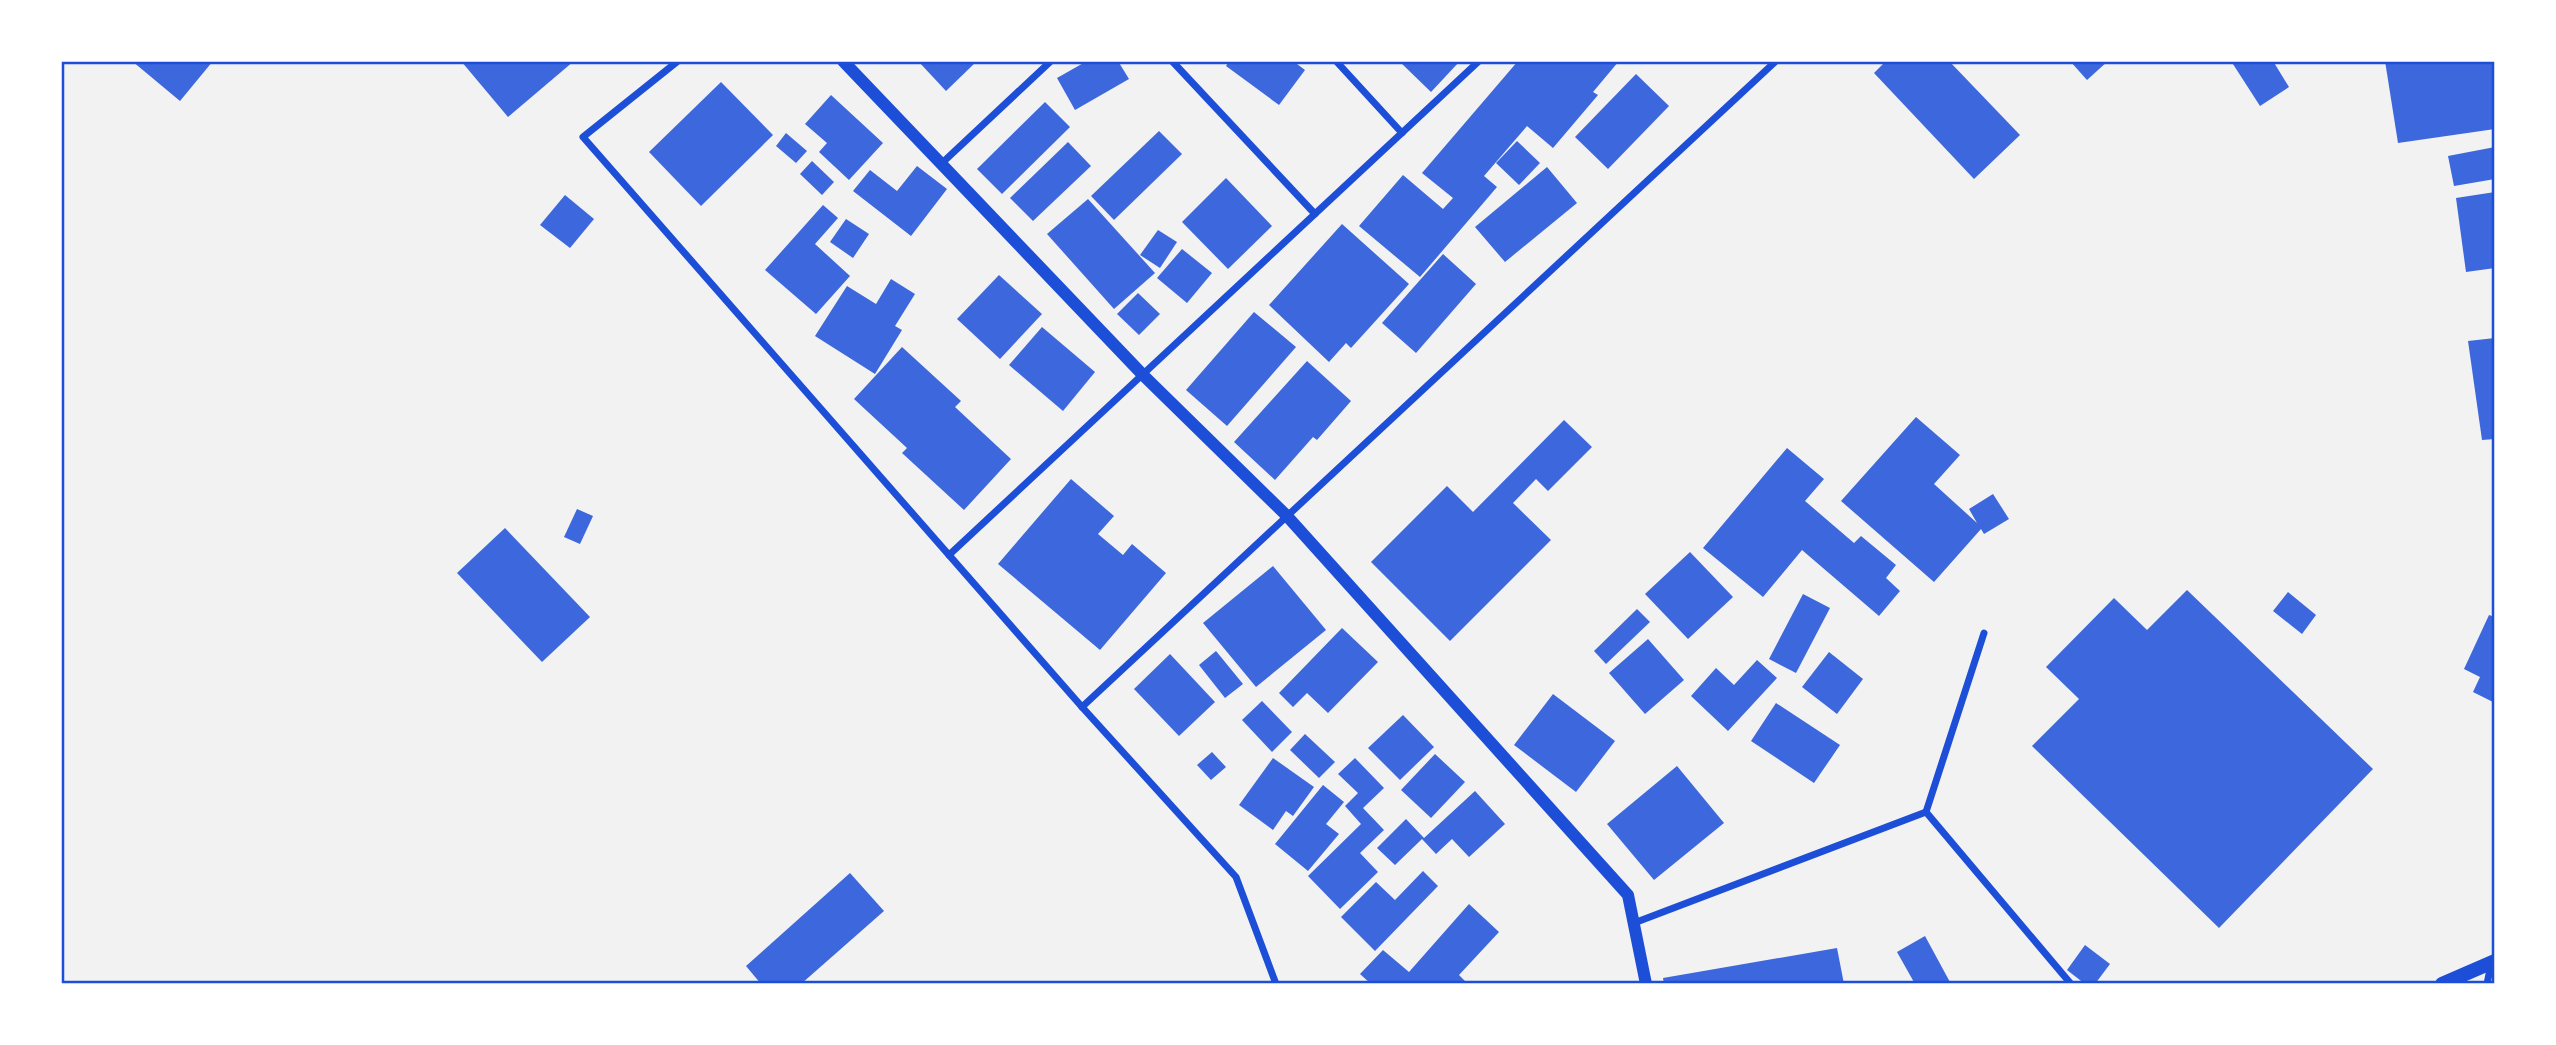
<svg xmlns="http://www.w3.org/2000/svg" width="2556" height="1045" font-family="'Work Sans',sans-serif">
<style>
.building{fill:#3d67dc}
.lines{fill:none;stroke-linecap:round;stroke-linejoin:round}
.minor{stroke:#1d4ed8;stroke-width:7}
.tertiary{stroke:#1d4ed8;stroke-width:12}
.secondary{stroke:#1d4ed8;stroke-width:14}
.neatline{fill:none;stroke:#1d4ed8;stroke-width:2.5}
</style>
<rect width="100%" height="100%" fill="#f2f2f2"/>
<g class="building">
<path d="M132,61H213L180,101Z"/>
<path d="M461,61H574L508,117Z"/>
<path d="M918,61H977L946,91Z"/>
<path d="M1087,61H1118L1129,79L1075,110L1057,78Z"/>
<path d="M1229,61H1293L1305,70L1279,105L1226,66Z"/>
<path d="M1399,61H1460L1431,92Z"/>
<path d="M1518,61H1619L1593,92L1598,95L1553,148L1527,126L1484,176L1497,187L1420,277L1359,226L1403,175L1443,209L1453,198L1422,173Z"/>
<path d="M1886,61H1949L2020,135L1974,179L1874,73Z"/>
<path d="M2070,61H2108L2087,80Z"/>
<path d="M2231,61H2273L2289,87L2260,106Z"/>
<path d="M2385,61H2495V129L2398,143Z"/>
<path d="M1636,74L1669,106L1608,169L1575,137Z"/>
<path d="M721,82L773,135L701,206L649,152Z"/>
<path d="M831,95L883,143L849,180L819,152L827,143L805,124Z"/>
<path d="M1045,102L1070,127L1002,194L977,169Z"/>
<path d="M1159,131L1182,154L1114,220L1091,196Z"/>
<path d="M786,133L807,151L796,163L776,146Z"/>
<path d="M1517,141L1540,163L1519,185L1496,163Z"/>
<path d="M1068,142L1091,166L1033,221L1010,198Z"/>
<path d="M2495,147V179L2454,186L2448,156Z"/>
<path d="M812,161L834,182L822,195L800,174Z"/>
<path d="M917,166L947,189L911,236L853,191L870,170L897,191Z"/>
<path d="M1547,167L1577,203L1505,262L1475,227Z"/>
<path d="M1226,178L1272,226L1228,269L1182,222Z"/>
<path d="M2495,192V268L2466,272L2456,198Z"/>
<path d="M565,195L594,219L570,248L540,225Z"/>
<path d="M1088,199L1155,273L1114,309L1047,234Z"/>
<path d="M823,205L838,218L815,244L850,276L816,314L765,270Z"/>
<path d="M846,219L869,234L853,258L830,242Z"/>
<path d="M1342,224L1409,284L1351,348L1346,343L1329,362L1269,305Z"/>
<path d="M1158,230L1177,242L1160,268L1140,255Z"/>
<path d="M1182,249L1212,273L1187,303L1157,278Z"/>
<path d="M1443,254L1476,284L1416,353L1382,323Z"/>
<path d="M999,275L1042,314L1000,359L957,319Z"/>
<path d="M891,279L915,294L895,326L902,330L875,374L815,336L847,286L876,304Z"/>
<path d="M1138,293L1160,314L1139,335L1117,314Z"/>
<path d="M1254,312L1296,347L1227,426L1186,390Z"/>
<path d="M1042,327L1095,372L1063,411L1009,365Z"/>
<path d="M2495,338V439L2482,440L2468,341Z"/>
<path d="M902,347L961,401L955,407L1011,459L964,510L902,453L907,448L854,399Z"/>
<path d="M1307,361L1351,401L1317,440L1313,437L1275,480L1234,442Z"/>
<path d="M1916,417L1960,455L1934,484L1977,523L1969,509L1993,494L2009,519L1984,534L1981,529L1934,582L1841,501Z"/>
<path d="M1564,420L1592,447L1548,491L1536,479L1513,503L1551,540L1450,641L1371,562L1447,486L1473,512Z"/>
<path d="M1787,448L1824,479L1805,501L1854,543L1861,536L1896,565L1886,578L1900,591L1879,616L1802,550L1763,597L1703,548Z"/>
<path d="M1071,479L1114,516L1098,534L1123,555L1132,544L1166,573L1100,650L998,564Z"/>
<path d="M577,509L593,516L580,544L564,537Z"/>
<path d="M505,528L590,617L542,662L457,573Z"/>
<path d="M1690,552L1733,597L1688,639L1645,594Z"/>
<path d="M1273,566L1326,630L1256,687L1203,623Z"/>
<path d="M2187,590L2373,769L2219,928L2032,746L2079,699L2046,667L2114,598L2147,630Z"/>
<path d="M2288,592L2316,615L2302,634L2273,611Z"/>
<path d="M1803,594L1830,608L1796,673L1769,659Z"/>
<path d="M1637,609L1650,622L1606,664L1594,651Z"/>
<path d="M2489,615L2495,617V703L2473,692L2480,677L2464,669Z"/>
<path d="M1342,628L1378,662L1328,713L1307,693L1293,707L1279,693Z"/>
<path d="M1648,639L1684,680L1645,714L1609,673Z"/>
<path d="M1216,651L1243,684L1225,698L1199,665Z"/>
<path d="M1829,652L1863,679L1837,714L1802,687Z"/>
<path d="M1170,654L1215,702L1179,736L1134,689Z"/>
<path d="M1757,660L1777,678L1728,731L1691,696L1716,668L1734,685Z"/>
<path d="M1553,694L1615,741L1576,792L1514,745Z"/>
<path d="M1262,701L1292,732L1272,752L1242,720Z"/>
<path d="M1776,703L1840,745L1814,783L1751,741Z"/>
<path d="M1403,715L1434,747L1400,780L1368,748Z"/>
<path d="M1305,734L1335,762L1319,778L1290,750Z"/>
<path d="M1212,752L1226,767L1211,780L1197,765Z"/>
<path d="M1435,754L1465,782L1431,818L1401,790Z"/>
<path d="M1273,758L1314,787L1293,816L1286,811L1273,830L1239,805Z"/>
<path d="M1355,758L1384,788L1363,808L1384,830L1360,853L1378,872L1340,909L1308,876L1361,824L1345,806L1358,793L1338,774Z"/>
<path d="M1677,766L1724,823L1654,880L1607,824Z"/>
<path d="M1323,785L1344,802L1326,824L1339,834L1308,871L1275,844Z"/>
<path d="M1475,791L1505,824L1469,857L1452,839L1436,854L1422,839L1395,865L1377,848L1406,819L1424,838Z"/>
<path d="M1423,871L1438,886L1375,951L1341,917L1376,882L1395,900Z"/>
<path d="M850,873L884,911L801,984H761L746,966Z"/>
<path d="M1469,904L1499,932L1459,975L1468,984H1371L1360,974L1383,950L1409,972Z"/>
<path d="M1925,936L1951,984H1915L1897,952Z"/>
<path d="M2085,945L2110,964L2095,984H2085L2067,970Z"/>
<path d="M1837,948L1844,984H1664L1663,978Z"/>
</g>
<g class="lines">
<g class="minor">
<path d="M678,61L583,137L1082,707L1236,877L1276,984"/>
<path d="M1172,61L1315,214"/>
<path d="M1336,61L1402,133"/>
<path d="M941,164L1051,61"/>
<path d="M949,555L1479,61"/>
<path d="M1082,707L1776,61"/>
<path d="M1926,812L1984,633"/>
<path d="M1634,923L1926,812L2071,984"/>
<path d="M2487,984L2491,964"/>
</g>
<path class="tertiary" d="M843,61L1143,375L1287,516L1628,895L1646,984"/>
<path class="secondary" d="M2442,984L2495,961"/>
</g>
<rect width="2556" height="1045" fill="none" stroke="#ffffff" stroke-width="126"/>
<rect x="63" y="63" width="2430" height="919" class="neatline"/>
</svg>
